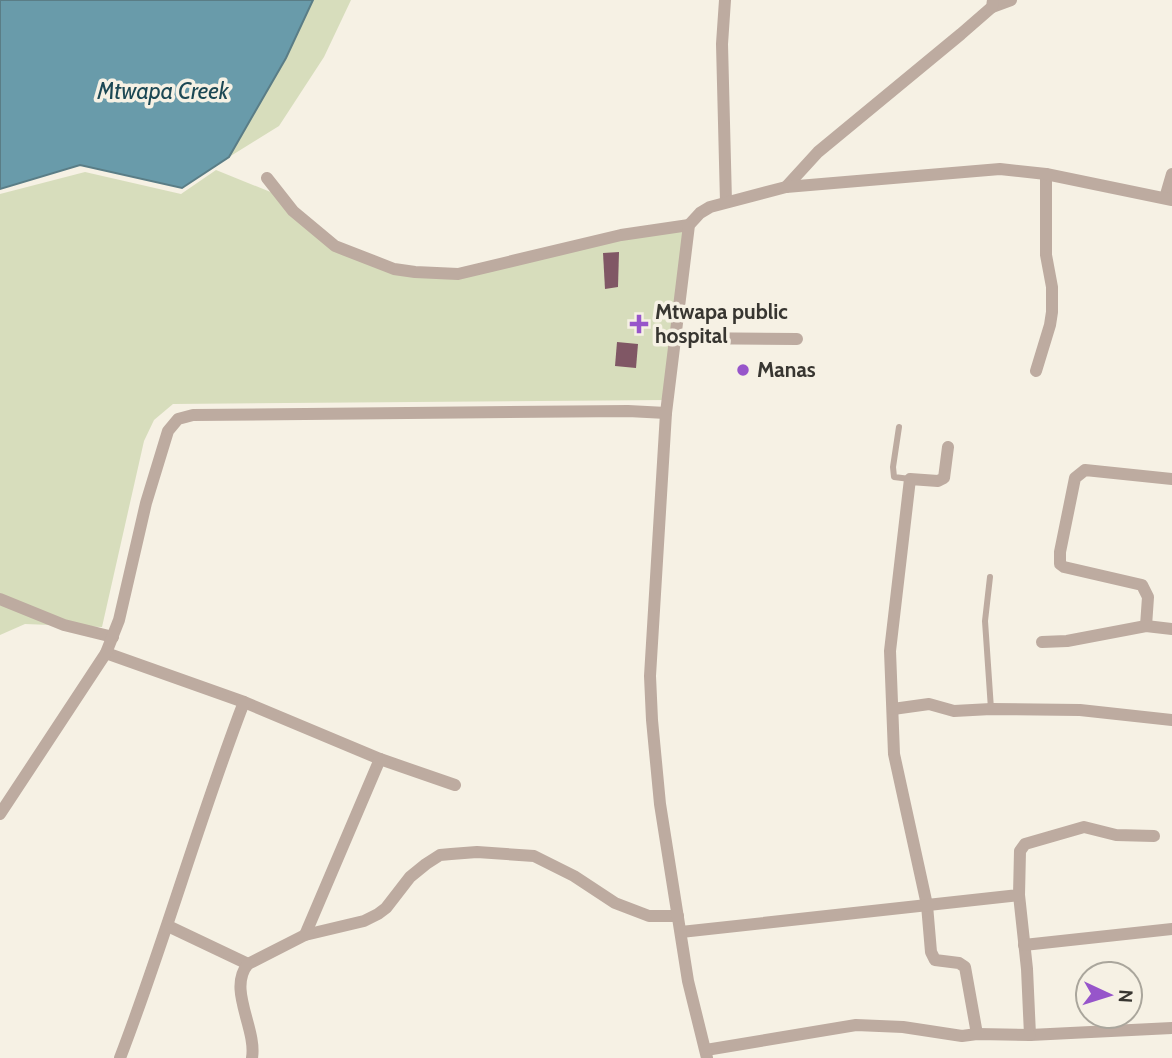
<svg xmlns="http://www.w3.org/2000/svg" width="1172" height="1058" font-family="Cabin,sans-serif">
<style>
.green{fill:#d7ddbc}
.water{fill:#699baa;stroke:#5a7d86;stroke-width:2}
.building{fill:#805765}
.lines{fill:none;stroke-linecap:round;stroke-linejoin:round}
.lane{stroke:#bdaba0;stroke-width:6}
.street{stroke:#bdaba0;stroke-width:12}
.poi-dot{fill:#9755ca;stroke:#f6f1e4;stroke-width:2.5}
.labels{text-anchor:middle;stroke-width:7;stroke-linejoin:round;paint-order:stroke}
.poi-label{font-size:21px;font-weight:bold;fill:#383631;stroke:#f6f1e4;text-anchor:start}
.water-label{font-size:23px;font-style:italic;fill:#1c4854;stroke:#f6f1e4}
</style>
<rect width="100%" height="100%" fill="#f6f1e4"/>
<g class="green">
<path d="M313,0H351L324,57L279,126L229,157L286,58Z"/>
<path d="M216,170L273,193L310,231L419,277L683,228L668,400L173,404L154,420L144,441L102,627L25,624L0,635V194L85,172L181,194Z"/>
</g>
<path class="water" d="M0,0H313L286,58L229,157L182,188L80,165L0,189Z"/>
<g class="building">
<path d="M619,252L618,287L605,289L603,253Z"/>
<path d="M617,342L638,344L636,368L615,366Z"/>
</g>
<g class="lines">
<g class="lane">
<path d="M899,427L893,467L894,477L910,479"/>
<path d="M990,577L985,621L991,709"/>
</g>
<g class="street">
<path d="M725,0L722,44L726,202"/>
<path d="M992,7L1011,0"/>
<path d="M267,178L293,211L335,246L394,269L415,272L458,274L621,235L689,225"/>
<path d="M786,187L818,152L961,34L992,7L993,0"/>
<path d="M1165,198L1172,174"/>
<path d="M676,338L797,339"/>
<path d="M1036,371L1050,325L1052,312V287L1046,255V174"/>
<path d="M948,447L944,478L938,481L910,479L890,651L894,754L927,905L931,952L935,960L959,963L965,967L977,1034"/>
<path d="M0,599L64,625L113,637"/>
<path d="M1146,626L1148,597L1142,585L1064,567L1060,564V552L1075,478L1085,470L1172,479"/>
<path d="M1042,642L1067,641L1146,626L1172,629"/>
<path d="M106,653L244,702L380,759L455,785"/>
<path d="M893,709L929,704L954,711L991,709L1080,710L1172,720"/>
<path d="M0,814L106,653L119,620L146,503L168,431L178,419L193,415L628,411L666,413"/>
<path d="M1019,895L1027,969L1030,1035L1172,1028"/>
<path d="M168,926L248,964"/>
<path d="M681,932L1019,895L1020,851L1025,844L1084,827L1116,835L1154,836"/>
<path d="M305,935L380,759"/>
<path d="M1024,945L1172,929"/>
<path d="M706,1050L856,1025L903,1027L962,1036L977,1034L1030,1035"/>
<path d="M120,1058C165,941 199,819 244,702"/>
<path d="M252,1058C257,1028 227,989 248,964L305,935L364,921L378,914L386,908L410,877L426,864L440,855L451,854L477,852L534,856L574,876L615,903L649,916H678"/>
<path d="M707,1058L688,981L660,804L652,720L650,676L666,413L689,225L700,213L710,207L786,187L1000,169L1046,174L1172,200"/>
</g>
</g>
<g class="poi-dot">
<path d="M635.5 313.5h7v7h7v7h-7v7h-7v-7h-7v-7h7z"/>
<circle cx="743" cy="370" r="7"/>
</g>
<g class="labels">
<g class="poi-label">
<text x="655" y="319">Mtwapa public<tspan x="655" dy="24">hospital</tspan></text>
<text x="757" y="377">Manas</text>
</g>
<g class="water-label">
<text x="163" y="99">Mtwapa Creek</text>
</g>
</g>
<g transform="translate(1109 995) rotate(94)"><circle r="33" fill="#f6f1e4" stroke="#aaa69c" stroke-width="2"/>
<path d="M0-5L12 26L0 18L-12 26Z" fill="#9755ca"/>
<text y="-10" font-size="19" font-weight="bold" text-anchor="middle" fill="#383631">N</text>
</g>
</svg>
